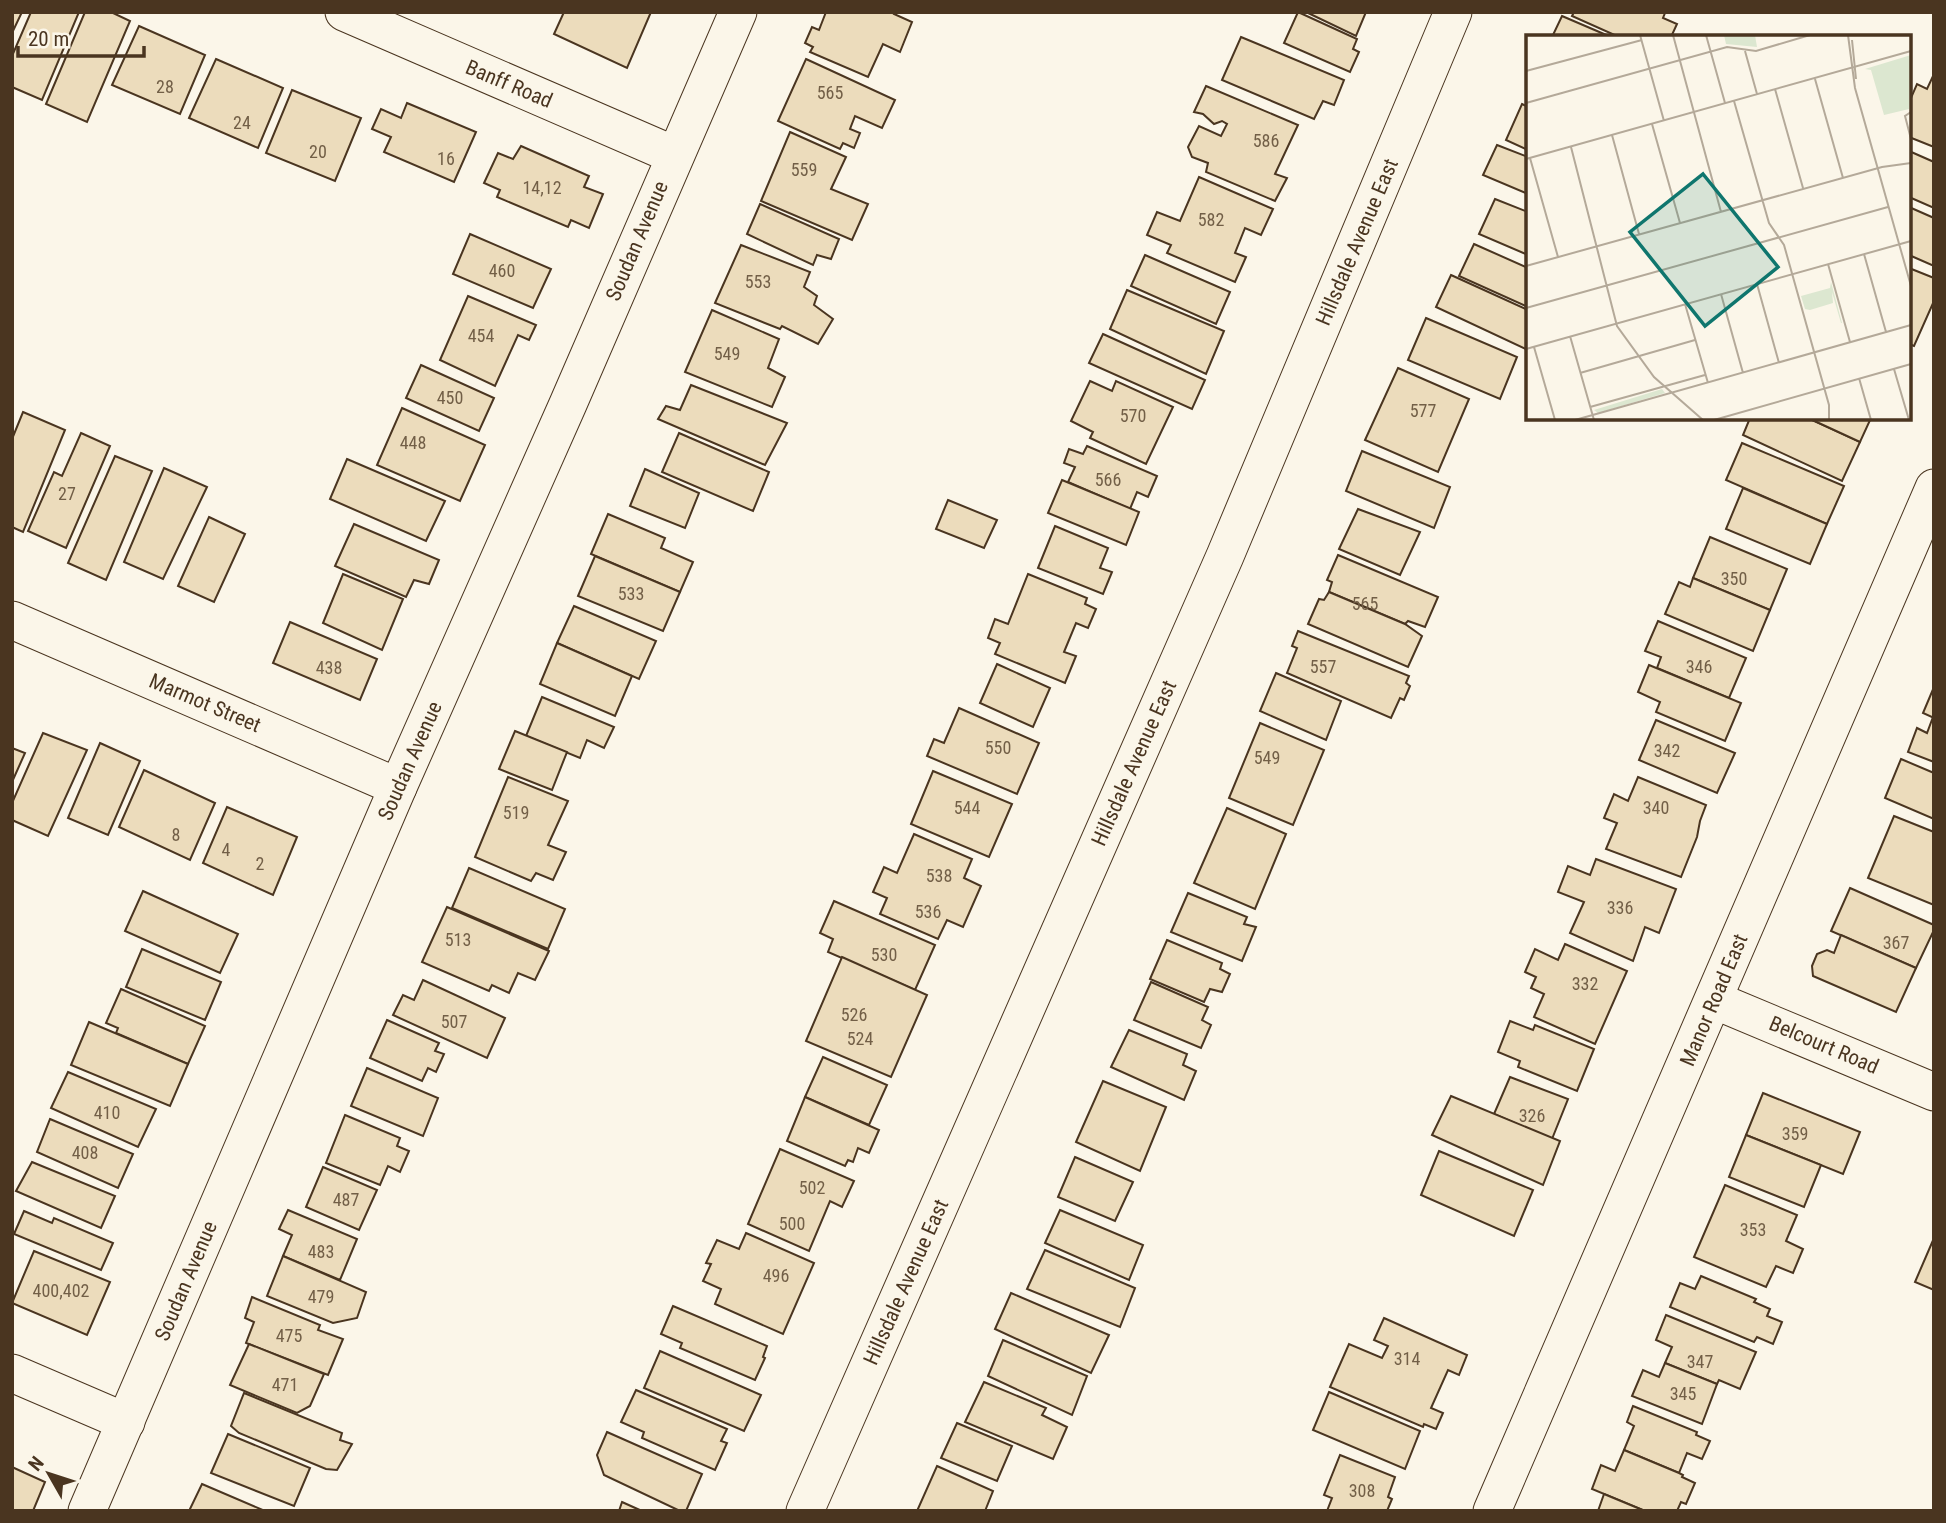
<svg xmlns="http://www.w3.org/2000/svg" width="1946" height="1523" font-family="'Roboto Condensed',sans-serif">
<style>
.building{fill:#ecdcbc;stroke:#4a3520;stroke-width:2}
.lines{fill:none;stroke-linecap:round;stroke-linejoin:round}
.street-casing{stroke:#4a3520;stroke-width:39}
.street{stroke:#fbf6e9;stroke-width:37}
.labels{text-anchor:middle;stroke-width:5;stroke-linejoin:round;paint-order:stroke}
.number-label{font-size:18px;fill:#725f47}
.street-label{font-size:21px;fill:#4a3520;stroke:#fbf6e9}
.inset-road{fill:none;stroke:#b4a999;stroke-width:2}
.view{fill:#0f766e;fill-opacity:0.15;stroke:#0f766e;stroke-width:3.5}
.inset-edge{fill:none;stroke:#4a3520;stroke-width:3.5}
</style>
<rect width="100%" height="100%" fill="#fbf6e9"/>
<g class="building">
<path d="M12,12H22L12,33Z"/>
<path d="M31,12H79L42,100L12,87V56Z"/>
<path d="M85,12H111L130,21L87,122L46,104Z"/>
<path d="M564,12H651L627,68L554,34Z"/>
<path d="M826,12H895L894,14L912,22L900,52L883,44L868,77L810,52L813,47L805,43L812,27L819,30Z"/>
<path d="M1298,12L1357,39L1353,49L1359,52L1350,72L1284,43Z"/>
<path d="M1306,12H1366L1356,36Z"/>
<path d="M1574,12H1663L1665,13L1663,18L1677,24L1671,37H1619L1572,16Z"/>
<path d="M1562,16L1611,37H1552Z"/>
<path d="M139,26L205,55L180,114L112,85Z"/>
<path d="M1241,37L1344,80L1334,105L1323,101L1314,119L1222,80Z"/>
<path d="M216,59L283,88L258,148L189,118Z"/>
<path d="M806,59L895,100L882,128L855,116L850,129L860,133L854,148L843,143L840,149L778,121Z"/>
<path d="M1934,74V147L1909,137V97L1911,98L1917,84L1927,89Z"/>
<path d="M1206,86L1298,125L1275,174L1287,178L1275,201L1206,172L1208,163L1192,157L1188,147L1199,126L1221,136L1227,124L1222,121L1214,124L1203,114L1194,112Z"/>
<path d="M292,90L361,118L335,181L266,153Z"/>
<path d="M407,103L476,132L454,182L384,152L391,137L372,129L381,109L401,118Z"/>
<path d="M1522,104L1528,107V150L1506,140Z"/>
<path d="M790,132L846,157L831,189L868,204L852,240L761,201Z"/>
<path d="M1497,145L1528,157V194L1483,175Z"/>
<path d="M521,146L589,176L584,187L603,194L589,228L571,220L568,227L497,197L500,190L484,183L498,153L513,159Z"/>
<path d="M1909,151L1934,162V208L1909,197Z"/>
<path d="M1199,177L1273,209L1261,235L1245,228L1235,253L1246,257L1235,282L1167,253L1171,245L1147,235L1157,212L1180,221Z"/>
<path d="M1495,199L1528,212V255L1479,234Z"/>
<path d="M760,204L839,239L831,259L817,255L813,265L747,234Z"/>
<path d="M1909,207L1934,218V266L1909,255Z"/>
<path d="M470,234L551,269L533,308L453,274Z"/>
<path d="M1474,244L1528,268V307L1459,276Z"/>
<path d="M741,245L810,272L804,287L817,296L814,305L833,319L818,344L782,326L780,329L715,303Z"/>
<path d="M1145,255L1230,292L1216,324L1131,286Z"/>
<path d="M1909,268L1934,278V301L1914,346L1909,344Z"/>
<path d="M1451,275L1528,310V350L1436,307Z"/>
<path d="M1127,290L1224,331L1206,374L1110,329Z"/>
<path d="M468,296L536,325L529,340L518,335L495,386L440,360Z"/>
<path d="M712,310L779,339L768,368L785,377L772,407L685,372Z"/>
<path d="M1426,318L1517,357L1500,399L1408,360Z"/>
<path d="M1103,334L1205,380L1192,409L1089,363Z"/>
<path d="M421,365L494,398L479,431L406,398Z"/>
<path d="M1398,368L1469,399L1438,472L1365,440Z"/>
<path d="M1090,381L1112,391L1116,381L1173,407L1146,464L1090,438L1093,432L1071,421Z"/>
<path d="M691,385L787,423L765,465L658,419L666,406L680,410Z"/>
<path d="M402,408L485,445L460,501L377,465Z"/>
<path d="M23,412L65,430L23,532L12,527V439Z"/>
<path d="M1750,418H1808L1860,442L1842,481L1743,435Z"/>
<path d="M1808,418H1871L1860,442Z"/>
<path d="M81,433L110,446L66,548L28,531L54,472L62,476Z"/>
<path d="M679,433L769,472L753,511L662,472Z"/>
<path d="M1742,443L1844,486L1827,524L1726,480Z"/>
<path d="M1087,446L1157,476L1148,497L1137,492L1130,509L1068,482L1075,467L1064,463L1069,449L1083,454Z"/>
<path d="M1362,451L1450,487L1434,528L1346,491Z"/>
<path d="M115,456L152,471L106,580L68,563Z"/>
<path d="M347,459L445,501L426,541L330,499Z"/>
<path d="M164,468L207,487L163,579L124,562Z"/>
<path d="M645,469L699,493L685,528L630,506Z"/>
<path d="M1062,480L1139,512L1126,545L1048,513Z"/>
<path d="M1743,488L1827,524L1810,564L1726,529Z"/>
<path d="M948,500L997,520L984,548L936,529Z"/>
<path d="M1358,509L1420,532L1400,575L1339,549Z"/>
<path d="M608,514L665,538L661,548L693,562L680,592L591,554Z"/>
<path d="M209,517L245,534L214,602L178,586Z"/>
<path d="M354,524L439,560L429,584L414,580L406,597L335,566Z"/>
<path d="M1055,526L1108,548L1100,568L1112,572L1103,594L1038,568Z"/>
<path d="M1710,537L1787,569L1770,610L1693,578Z"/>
<path d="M1338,555L1438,597L1425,627L1408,621L1405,624L1329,592L1332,582L1327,580Z"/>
<path d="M595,556L680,592L663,631L578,596Z"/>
<path d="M343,574L403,599L382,650L323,623Z"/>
<path d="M1028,574L1087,598L1085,604L1096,609L1088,628L1076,623L1064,652L1076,656L1065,683L995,654L1000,643L988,638L995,619L1008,624Z"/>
<path d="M1693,578L1770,610L1753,651L1665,614L1679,582L1690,587Z"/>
<path d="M1329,592L1405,624L1422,636L1408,667L1308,624L1319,599L1324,600Z"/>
<path d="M574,606L656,641L639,679L557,643Z"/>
<path d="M1658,621L1746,658L1729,698L1657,668L1661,657L1645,651Z"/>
<path d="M290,622L377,659L360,700L273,663Z"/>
<path d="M1298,631L1409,676L1406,683L1410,686L1404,700L1400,698L1391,718L1287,673L1297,648L1292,646Z"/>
<path d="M557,643L632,676L615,716L540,684Z"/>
<path d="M997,664L1050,688L1033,727L980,703Z"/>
<path d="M1649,665L1741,703L1725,741L1656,712L1660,702L1638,692Z"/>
<path d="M1276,673L1341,701L1326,740L1260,711Z"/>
<path d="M1934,687V718L1923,713Z"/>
<path d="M542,697L614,727L604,748L587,740L580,758L526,736Z"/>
<path d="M959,708L1039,743L1017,794L927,756L934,739L944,743Z"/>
<path d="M1933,717L1934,718V762L1908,752L1917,728L1927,733Z"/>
<path d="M1656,720L1735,753L1717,793L1639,760Z"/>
<path d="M1260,723L1324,750L1293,825L1229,798Z"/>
<path d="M515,731L567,752L552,790L499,769Z"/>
<path d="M43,733L87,750L48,836L12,820V803Z"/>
<path d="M100,743L140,761L108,835L68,818Z"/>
<path d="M12,748L25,753L12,782Z"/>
<path d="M1901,759L1934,773V819L1885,798Z"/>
<path d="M144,770L215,803L190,860L119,827Z"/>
<path d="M933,771L1012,804L989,857L911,824Z"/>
<path d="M508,777L568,801L548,845L566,852L553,880L536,873L531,881L475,857Z"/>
<path d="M1638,777L1706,805L1700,821L1697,837L1681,877L1606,849L1617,823L1604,818L1614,794L1628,801Z"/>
<path d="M227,807L297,837L273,895L203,863Z"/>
<path d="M1227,808L1286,834L1255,909L1194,883Z"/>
<path d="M1894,816L1934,832V905L1868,878Z"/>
<path d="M914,834L972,859L964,878L981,886L963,927L947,920L938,939L880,914L887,898L873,892L884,867L897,873Z"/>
<path d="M1596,859L1676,889L1659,933L1645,927L1633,961L1570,933L1584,902L1558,892L1568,866L1590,875Z"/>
<path d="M469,868L565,909L548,949L452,908Z"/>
<path d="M1850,888L1934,925V930L1916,968L1831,931Z"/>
<path d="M143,891L238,934L220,973L125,931Z"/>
<path d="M1188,893L1247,917L1244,924L1256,927L1242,961L1171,932Z"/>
<path d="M834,901L935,945L915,990L828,952L833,939L820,933Z"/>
<path d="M447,907L549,951L535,980L518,973L509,993L492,985L489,991L422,962Z"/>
<path d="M1841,935L1916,968L1896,1012L1813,976L1812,966L1817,954L1827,950L1834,953Z"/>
<path d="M1167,940L1222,963L1220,969L1230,974L1222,992L1210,989L1204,1002L1150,979Z"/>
<path d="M1565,944L1627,971L1595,1044L1534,1017L1544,994L1531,988L1536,977L1525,972L1535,949L1558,960Z"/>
<path d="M142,949L221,982L205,1020L126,987Z"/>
<path d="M842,957L927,995L891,1077L806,1041Z"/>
<path d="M423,980L505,1018L487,1058L393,1015L403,995L414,1000Z"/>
<path d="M1151,982L1208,1007L1202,1020L1211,1025L1201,1048L1134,1020Z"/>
<path d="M121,989L205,1026L188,1064L116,1033L118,1028L106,1023Z"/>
<path d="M387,1020L439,1043L435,1051L444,1054L436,1072L428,1068L422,1081L370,1058Z"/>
<path d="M1510,1021L1533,1030L1535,1025L1594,1049L1577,1091L1518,1067L1520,1061L1498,1052Z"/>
<path d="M89,1022L188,1064L170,1106L71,1065Z"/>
<path d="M1129,1030L1187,1054L1183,1065L1196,1071L1184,1100L1111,1067Z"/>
<path d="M823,1057L887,1085L869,1125L805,1097Z"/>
<path d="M367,1068L438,1098L423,1136L351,1106Z"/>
<path d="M68,1072L156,1109L138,1147L51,1108Z"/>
<path d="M1510,1077L1568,1099L1552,1139L1494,1114Z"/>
<path d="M1103,1081L1166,1107L1140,1171L1076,1142Z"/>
<path d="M1763,1093L1860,1132L1843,1174L1746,1135Z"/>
<path d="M1451,1096L1560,1141L1543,1185L1432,1135Z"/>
<path d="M805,1097L879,1130L869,1153L858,1148L853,1162L848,1160L845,1166L787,1141Z"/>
<path d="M345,1115L400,1138L397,1146L409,1151L400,1172L388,1166L380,1185L326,1163Z"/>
<path d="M50,1119L133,1154L118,1188L37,1152Z"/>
<path d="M1746,1135L1821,1165L1804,1207L1729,1177Z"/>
<path d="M780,1149L854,1181L842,1207L830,1201L809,1251L748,1224Z"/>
<path d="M1439,1151L1533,1190L1514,1236L1421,1195Z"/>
<path d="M1075,1157L1133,1182L1115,1221L1058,1197Z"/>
<path d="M32,1162L115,1196L101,1228L16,1191Z"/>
<path d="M323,1167L377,1190L359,1230L306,1207Z"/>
<path d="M1725,1185L1797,1215L1786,1241L1803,1249L1793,1273L1776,1266L1766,1287L1694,1257Z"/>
<path d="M288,1210L357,1239L340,1280L283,1256L292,1235L279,1229Z"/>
<path d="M1060,1210L1143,1245L1129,1280L1045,1243Z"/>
<path d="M24,1211L52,1223L54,1218L113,1243L101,1270L14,1234Z"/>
<path d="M746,1233L814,1263L783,1334L715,1304L721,1289L703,1281L711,1264L706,1263L717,1240L739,1249Z"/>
<path d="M1934,1238V1290L1915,1282Z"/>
<path d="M1045,1250L1135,1288L1120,1327L1027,1289Z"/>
<path d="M34,1251L110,1282L87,1335L12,1303Z"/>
<path d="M283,1256L366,1292L357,1318L333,1323L267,1296Z"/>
<path d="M1701,1276L1756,1299L1754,1302L1770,1309L1767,1316L1782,1322L1773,1344L1757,1337L1754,1342L1670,1307L1680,1283L1695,1289Z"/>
<path d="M1011,1293L1109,1335L1091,1373L995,1329Z"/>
<path d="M252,1297L320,1325L318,1330L343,1339L328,1375L246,1343L254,1322L245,1318Z"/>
<path d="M673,1306L767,1346L763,1357L765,1358L755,1380L680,1348L682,1343L661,1334Z"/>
<path d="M1666,1315L1756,1352L1740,1389L1719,1380L1717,1384L1665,1363L1672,1347L1656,1340Z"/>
<path d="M1384,1318L1467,1355L1459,1375L1448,1370L1431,1408L1443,1413L1436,1429L1424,1424L1423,1427L1330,1387L1349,1344L1382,1358L1388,1346L1374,1340Z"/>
<path d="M1003,1340L1087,1376L1072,1415L988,1376Z"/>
<path d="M249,1344L324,1374L310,1406L297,1413L230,1385Z"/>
<path d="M660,1351L761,1395L744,1431L644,1388Z"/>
<path d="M1665,1363L1717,1384L1702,1424L1632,1396L1643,1370L1659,1377Z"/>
<path d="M984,1382L1046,1408L1042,1415L1067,1427L1053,1459L965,1422Z"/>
<path d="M636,1390L727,1429L721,1441L727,1443L715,1470L642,1438L644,1432L621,1422Z"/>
<path d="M1329,1392L1420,1431L1405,1469L1313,1430Z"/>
<path d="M244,1393L342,1433L340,1440L352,1444L337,1470L326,1469L239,1433L231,1426Z"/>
<path d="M1633,1406L1697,1432L1696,1435L1710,1441L1702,1459L1687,1453L1679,1473L1624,1450L1634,1426L1627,1422Z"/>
<path d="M957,1423L1012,1446L997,1481L941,1458Z"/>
<path d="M607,1432L702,1474L686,1511H680L604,1475L597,1455Z"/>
<path d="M228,1434L310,1468L294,1506L211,1473Z"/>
<path d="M1624,1450L1679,1473L1683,1475L1682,1477L1695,1483L1686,1504L1681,1502L1677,1511H1645L1592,1489L1601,1465L1615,1471Z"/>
<path d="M1340,1455L1395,1477L1388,1497L1392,1499L1387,1511H1327L1332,1498L1324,1495Z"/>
<path d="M937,1466L993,1491L985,1511H917Z"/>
<path d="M12,1467L45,1482L33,1511H12Z"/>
<path d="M202,1484L265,1511H189Z"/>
<path d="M1604,1494L1645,1511H1598Z"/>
<path d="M622,1502L642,1511H619Z"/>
</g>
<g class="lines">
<defs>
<g id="street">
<path d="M344,12L674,155"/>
<path d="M12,620L398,787"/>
<path d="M1714,1000L1934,1092"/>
<path d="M12,1373L126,1422"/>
<path d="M87,1511L398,787L568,404L738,12"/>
<path d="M805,1511L1225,556L1453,12"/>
<path d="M1492,1511L1934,488"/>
</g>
</defs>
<use href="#street" class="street-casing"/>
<use href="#street" class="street"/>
</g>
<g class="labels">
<g class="number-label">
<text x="165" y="93">28</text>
<text x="830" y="99">565</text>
<text x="242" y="129">24</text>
<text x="1266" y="147">586</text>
<text x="318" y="158">20</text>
<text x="446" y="165">16</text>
<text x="804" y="176">559</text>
<text x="542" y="194">14,12</text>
<text x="1211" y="226">582</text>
<text x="502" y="277">460</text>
<text x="758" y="288">553</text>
<text x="481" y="342">454</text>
<text x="727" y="360">549</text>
<text x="450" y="404">450</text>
<text x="1423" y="417">577</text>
<text x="1133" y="422">570</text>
<text x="413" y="449">448</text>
<text x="1108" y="486">566</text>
<text x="67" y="500">27</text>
<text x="1734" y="585">350</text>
<text x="631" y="600">533</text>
<text x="1365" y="610">565</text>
<text x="1323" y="673">557</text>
<text x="1699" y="673">346</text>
<text x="329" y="674">438</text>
<text x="998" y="754">550</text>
<text x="1667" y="757">342</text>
<text x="1267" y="764">549</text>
<text x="967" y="814">544</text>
<text x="1656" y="814">340</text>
<text x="516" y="819">519</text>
<text x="176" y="841">8</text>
<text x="226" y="856">4</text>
<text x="260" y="870">2</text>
<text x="939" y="882">538</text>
<text x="1620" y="914">336</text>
<text x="928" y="918">536</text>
<text x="458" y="946">513</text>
<text x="1896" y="949">367</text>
<text x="884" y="961">530</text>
<text x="1585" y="990">332</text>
<text x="854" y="1021">526</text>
<text x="454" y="1028">507</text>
<text x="860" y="1045">524</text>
<text x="107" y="1119">410</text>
<text x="1532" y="1122">326</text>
<text x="1795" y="1140">359</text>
<text x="85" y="1159">408</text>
<text x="812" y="1194">502</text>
<text x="346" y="1206">487</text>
<text x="792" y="1230">500</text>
<text x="1753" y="1236">353</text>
<text x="321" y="1258">483</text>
<text x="776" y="1282">496</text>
<text x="61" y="1297">400,402</text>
<text x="321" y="1303">479</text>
<text x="289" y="1342">475</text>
<text x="1407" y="1365">314</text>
<text x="1700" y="1368">347</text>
<text x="285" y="1391">471</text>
<text x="1683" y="1400">345</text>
<text x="1362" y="1497">308</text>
</g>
<g class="street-label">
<text transform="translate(509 84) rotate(23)" y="7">Banff Road</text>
<text transform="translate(637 241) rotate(-67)" y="7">Soudan Avenue</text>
<text transform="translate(1357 242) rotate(-67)" y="7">Hillsdale Avenue East</text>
<text transform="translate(205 703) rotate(23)" y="7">Marmot Street</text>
<text transform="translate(410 761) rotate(-66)" y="7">Soudan Avenue</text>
<text transform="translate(1134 763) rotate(-66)" y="7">Hillsdale Avenue East</text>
<text transform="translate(1714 1000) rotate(-67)" y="7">Manor Road East</text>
<text transform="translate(1824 1045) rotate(23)" y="7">Belcourt Road</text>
<text transform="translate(186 1281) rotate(-67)" y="7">Soudan Avenue</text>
<text transform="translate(906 1282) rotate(-66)" y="7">Hillsdale Avenue East</text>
</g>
</g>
<g transform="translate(1526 35)">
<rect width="385" height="385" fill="#fbf6e9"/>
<path d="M198,0H229L231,12L200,9ZM385,20L383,74L358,80L345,35L339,34ZM305,247L316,288H315L306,257L307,268L284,275L279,274L275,261L304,253ZM136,354L139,358L72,378L68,375Z" fill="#dce7d0"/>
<path class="inset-road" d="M114,0L138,86M147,0L195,177M180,0L199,68M322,0L329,53L385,251M326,5L330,44M219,16L231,59M0,36L116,5M289,44L317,143M249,54L277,153M208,66L243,188L258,210L303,370V385M0,68L201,12L230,16L284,0M385,77L379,81L385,104M126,89L154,188M86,100L113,199M45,112L91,291L128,342L177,385M4,123L32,222M0,124L385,16M338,219L360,297M302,229L324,307M0,231L356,132L385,128M231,249L253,328M195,259L217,338M159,269L182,348M0,273L362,172M44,301L68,385M8,312L29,385M0,314L385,206M368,334L383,385M54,338L169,305M333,343L345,385M64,372L179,340M49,385L385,290M188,385L385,329"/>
<path class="view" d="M177,139L252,232L179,291L104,197Z"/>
<rect width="385" height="385" class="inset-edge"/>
</g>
<rect width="1946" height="1523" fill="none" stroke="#4a3520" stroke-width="28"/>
<g transform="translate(49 1474) rotate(309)" stroke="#fbf6e9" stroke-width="5" paint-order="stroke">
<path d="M0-5L12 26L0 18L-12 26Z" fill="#4a3520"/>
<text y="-10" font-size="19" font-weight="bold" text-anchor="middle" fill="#4a3520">N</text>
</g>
<path d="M18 46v10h126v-10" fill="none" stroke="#4a3520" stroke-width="3.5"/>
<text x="28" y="46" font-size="21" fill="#4a3520" stroke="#fbf6e9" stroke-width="5" paint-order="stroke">20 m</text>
</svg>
